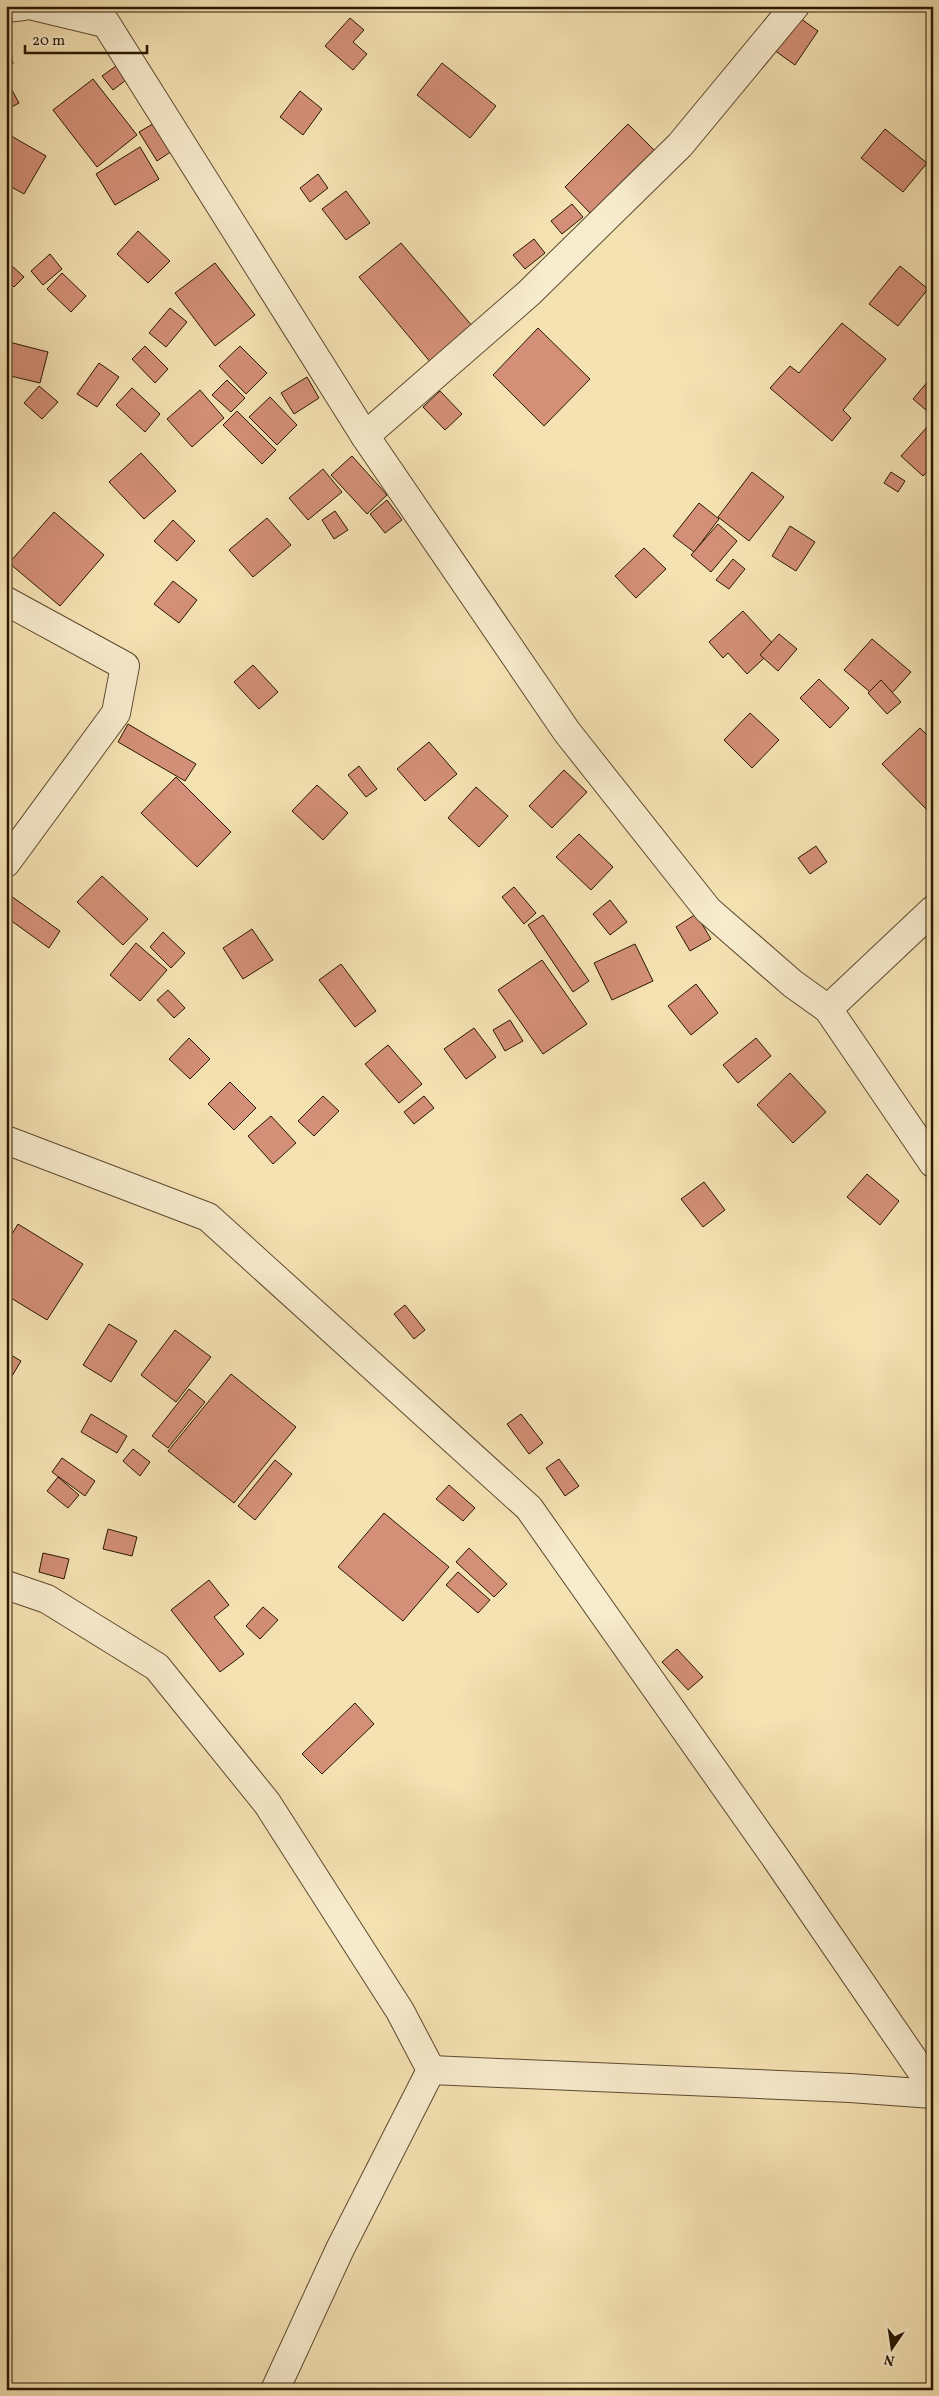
<svg xmlns="http://www.w3.org/2000/svg" width="939" height="2396" font-family="Vollkorn,serif">
<style>
.building{fill:#d38f77;stroke:#2a1801}
.lines{fill:none;stroke-linecap:round;stroke-linejoin:round}
.minor-casing{stroke:#5d4a2e;stroke-width:30}
.minor{stroke:#f8ecce;stroke-width:28}
</style>
<rect width="100%" height="100%" fill="#f5e2b3"/>
<filter id="stains"><feTurbulence type="fractalNoise" baseFrequency=".004" numOctaves="4"/><feColorMatrix values="0 0 0 0 .2 0 0 0 0 .09 0 0 0 0 .02 0 0 0 .5 -.17"/></filter>
<radialGradient id="worn" r=".72"><stop offset=".6" stop-color="#630" stop-opacity="0"/><stop offset="1" stop-color="#630" stop-opacity=".3"/></radialGradient>
<g class="building">
<path d="M797,16L818,31L795,65L774,50Z"/>
<path d="M350,18L364,30L353,42L367,54L353,70L325,46Z"/>
<path d="M6,25L13,64L6,65Z"/>
<path d="M442,63L496,106L470,138L417,95Z"/>
<path d="M116,66L126,80L113,90L102,76Z"/>
<path d="M6,79L19,103L6,110Z"/>
<path d="M93,79L137,135L97,167L53,110Z"/>
<path d="M300,91L322,109L303,135L280,117Z"/>
<path d="M158,121L175,149L157,161L139,132Z"/>
<path d="M628,124L654,150L590,213L565,187Z"/>
<path d="M885,129L927,163L903,192L861,158Z"/>
<path d="M6,133L46,156L24,194L6,184Z"/>
<path d="M140,147L159,179L115,205L96,174Z"/>
<path d="M318,174L328,188L310,202L300,188Z"/>
<path d="M346,191L370,223L346,240L322,209Z"/>
<path d="M572,204L583,217L562,234L551,221Z"/>
<path d="M138,231L170,261L148,283L117,254Z"/>
<path d="M534,239L545,253L525,269L513,255Z"/>
<path d="M401,243L473,327L432,364L359,277Z"/>
<path d="M50,254L62,269L43,285L31,271Z"/>
<path d="M215,263L255,315L215,346L175,293Z"/>
<path d="M11,265L24,277L14,287L6,279V269Z"/>
<path d="M900,266L928,289L898,326L869,304Z"/>
<path d="M62,273L86,296L71,312L47,289Z"/>
<path d="M170,308L187,322L166,347L149,333Z"/>
<path d="M842,323L886,359L843,410L851,418L832,441L770,388L790,366L799,373Z"/>
<path d="M538,328L590,379L544,426L493,375Z"/>
<path d="M9,342L48,352L40,383L6,375V351Z"/>
<path d="M145,346L168,369L155,383L132,359Z"/>
<path d="M240,346L267,373L246,394L219,366Z"/>
<path d="M99,363L119,377L97,407L77,394Z"/>
<path d="M307,377L319,398L294,414L281,393Z"/>
<path d="M930,379L933,382V402L926,410L913,399Z"/>
<path d="M227,380L245,398L231,412L212,395Z"/>
<path d="M39,386L58,402L42,419L24,403Z"/>
<path d="M132,388L160,414L145,432L116,405Z"/>
<path d="M200,390L224,418L192,447L167,419Z"/>
<path d="M440,391L462,414L445,430L423,407Z"/>
<path d="M270,397L297,425L277,445L249,417Z"/>
<path d="M237,411L276,450L262,464L223,425Z"/>
<path d="M928,426L933,430V465L923,476L901,456Z"/>
<path d="M141,453L176,491L144,519L109,482Z"/>
<path d="M352,456L387,495L367,514L331,475Z"/>
<path d="M323,469L342,492L308,520L289,498Z"/>
<path d="M752,472L784,497L749,541L718,517Z"/>
<path d="M891,472L905,481L898,492L884,483Z"/>
<path d="M387,500L402,520L385,533L370,514Z"/>
<path d="M699,503L719,519L694,552L673,536Z"/>
<path d="M335,511L348,530L334,539L322,520Z"/>
<path d="M54,512L104,555L60,606L9,563Z"/>
<path d="M267,518L291,545L253,577L229,550Z"/>
<path d="M173,520L195,541L177,561L154,541Z"/>
<path d="M718,524L737,541L711,572L691,555Z"/>
<path d="M790,526L815,542L796,571L772,556Z"/>
<path d="M644,548L666,569L636,598L615,576Z"/>
<path d="M733,559L745,569L729,589L716,580Z"/>
<path d="M173,581L197,600L179,623L154,604Z"/>
<path d="M743,611L776,647L747,674L728,653L723,658L709,642Z"/>
<path d="M779,634L797,649L778,671L760,655Z"/>
<path d="M872,639L911,672L883,703L844,670Z"/>
<path d="M253,665L278,692L259,709L234,682Z"/>
<path d="M819,679L849,708L830,728L800,698Z"/>
<path d="M881,680L901,702L887,714L868,693Z"/>
<path d="M750,713L779,740L752,768L724,740Z"/>
<path d="M128,724L196,764L185,781L118,742Z"/>
<path d="M920,728L933,741V810L930,813L882,764Z"/>
<path d="M429,742L457,774L425,801L397,769Z"/>
<path d="M359,766L377,789L366,797L348,775Z"/>
<path d="M564,770L587,792L552,828L529,806Z"/>
<path d="M176,777L231,832L197,867L141,813Z"/>
<path d="M317,785L348,813L323,840L292,811Z"/>
<path d="M476,787L508,816L479,847L448,818Z"/>
<path d="M579,834L613,867L591,890L556,857Z"/>
<path d="M816,846L827,862L810,874L798,858Z"/>
<path d="M102,876L148,919L123,945L77,902Z"/>
<path d="M514,887L536,913L524,924L502,897Z"/>
<path d="M11,896L60,931L49,948L6,917V903Z"/>
<path d="M610,900L627,922L610,935L593,914Z"/>
<path d="M696,914L711,939L690,951L676,927Z"/>
<path d="M543,915L589,981L573,992L528,925Z"/>
<path d="M252,929L273,960L243,979L223,948Z"/>
<path d="M163,932L185,953L171,968L150,947Z"/>
<path d="M136,943L167,970L140,1001L110,975Z"/>
<path d="M635,944L653,981L612,1000L594,963Z"/>
<path d="M542,960L587,1024L543,1054L498,990Z"/>
<path d="M341,964L376,1011L355,1027L319,980Z"/>
<path d="M696,984L718,1013L691,1035L668,1006Z"/>
<path d="M168,990L185,1008L174,1018L157,1000Z"/>
<path d="M510,1020L523,1041L505,1051L493,1030Z"/>
<path d="M474,1028L496,1057L466,1079L444,1049Z"/>
<path d="M189,1038L210,1059L190,1079L169,1059Z"/>
<path d="M756,1038L771,1056L738,1083L723,1065Z"/>
<path d="M388,1045L422,1084L399,1103L365,1064Z"/>
<path d="M790,1073L826,1112L793,1143L757,1105Z"/>
<path d="M230,1082L256,1108L234,1130L208,1104Z"/>
<path d="M323,1096L339,1111L314,1136L298,1121Z"/>
<path d="M424,1096L434,1108L414,1124L404,1112Z"/>
<path d="M271,1116L296,1143L273,1164L248,1136Z"/>
<path d="M867,1174L899,1201L880,1225L847,1197Z"/>
<path d="M704,1182L725,1210L703,1227L681,1199Z"/>
<path d="M18,1224L83,1264L47,1320L6,1295V1244Z"/>
<path d="M405,1305L425,1330L414,1339L394,1314Z"/>
<path d="M109,1324L137,1341L111,1382L83,1365Z"/>
<path d="M175,1330L211,1357L176,1402L141,1375Z"/>
<path d="M6,1352L21,1361L6,1386Z"/>
<path d="M231,1374L296,1427L234,1503L168,1451Z"/>
<path d="M189,1389L205,1402L168,1448L152,1436Z"/>
<path d="M91,1414L127,1436L117,1453L81,1432Z"/>
<path d="M521,1414L543,1443L529,1454L507,1424Z"/>
<path d="M133,1449L150,1462L140,1476L123,1461Z"/>
<path d="M62,1458L95,1481L85,1496L52,1472Z"/>
<path d="M559,1459L579,1486L565,1496L546,1468Z"/>
<path d="M275,1460L292,1474L255,1520L238,1506Z"/>
<path d="M58,1477L79,1495L68,1508L47,1491Z"/>
<path d="M449,1485L475,1508L463,1521L436,1499Z"/>
<path d="M384,1513L449,1567L403,1621L338,1567Z"/>
<path d="M108,1529L137,1537L132,1556L103,1549Z"/>
<path d="M469,1548L507,1584L494,1597L456,1562Z"/>
<path d="M43,1553L69,1559L64,1579L39,1572Z"/>
<path d="M458,1572L490,1600L478,1613L446,1585Z"/>
<path d="M209,1580L229,1605L214,1617L244,1654L220,1672L171,1610Z"/>
<path d="M263,1607L278,1620L260,1639L246,1626Z"/>
<path d="M677,1649L703,1677L688,1690L662,1662Z"/>
<path d="M355,1703L374,1724L322,1774L302,1754Z"/>
</g>
<g class="lines">
<defs>
<g id="minor">
<path d="M33,6L104,23"/>
<path d="M95,6L365,436L567,732L708,910L793,984L828,1009L933,1163"/>
<path d="M6,8L24,6"/>
<path d="M365,436L529,293L680,145L795,6"/>
<path d="M6,601L125,666L116,713L6,863"/>
<path d="M828,1009L933,910"/>
<path d="M6,1140L208,1217L529,1508L777,1860L933,2088"/>
<path d="M6,1585L47,1599L157,1667L267,1803L400,2011L431,2070L340,2249L275,2390"/>
<path d="M431,2070L850,2088L933,2094"/>
</g>
</defs>
<use href="#minor" class="minor-casing"/>
<use href="#minor" class="minor"/>
</g>
<rect width="939" height="2396" fill="none" stroke="#f5e2b3" stroke-width="25"/>
<rect x="8" y="8" width="924" height="2381" fill="none" stroke="#2a1801" stroke-width="2.5"/>
<rect x="12" y="12" width="914" height="2371" fill="none" stroke="#2a1801"/>
<g transform="translate(892 2348) rotate(193)" stroke="#f8ecce" stroke-width="4" paint-order="stroke">
<path d="M0-4L9 19L0 12L-9 19Z" fill="#2a1801"/>
<text y="-8" font-size="14" font-weight="bold" text-anchor="middle" fill="#2a1801">N</text>
</g>
<path d="M25 45v8h122v-8" fill="none" stroke="#2a1801" stroke-width="2.5"/>
<text x="32" y="45" font-size="15" fill="#2a1801" stroke="#f8ecce" stroke-width="4" paint-order="stroke">20 m</text>
<rect width="100%" height="100%" filter="url(#stains)"/>
<rect width="100%" height="100%" fill="url(#worn)"/>
</svg>
